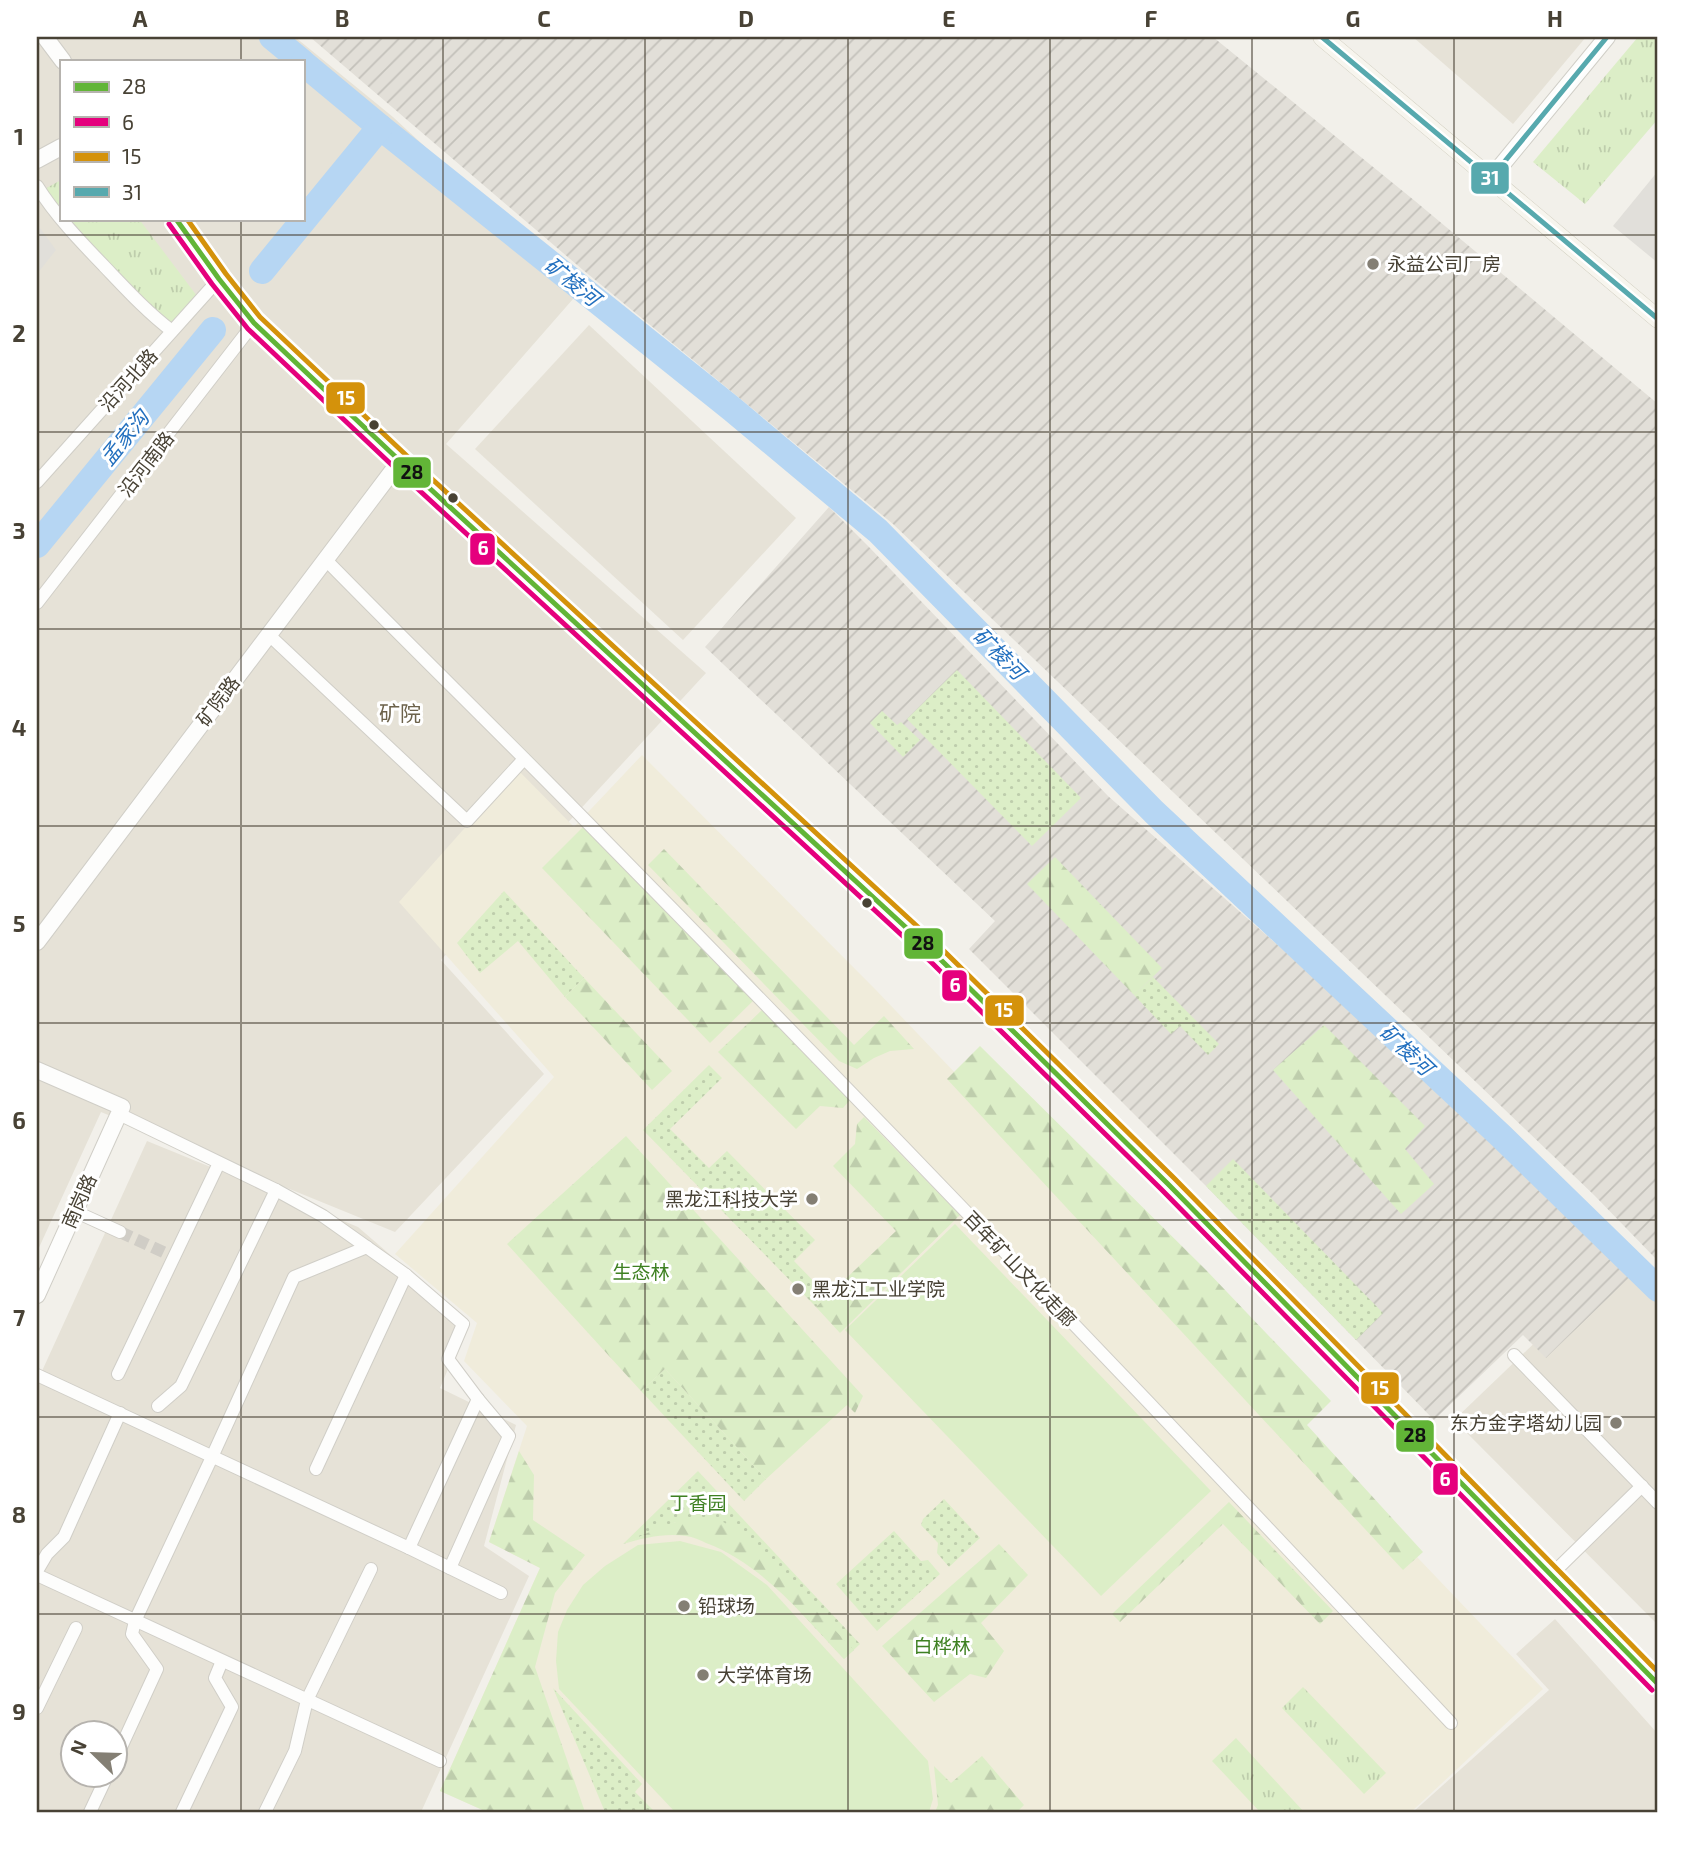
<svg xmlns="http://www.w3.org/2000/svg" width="1695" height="1849" font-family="'Exo 2','Noto Sans SC',sans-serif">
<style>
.residential{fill:#e6e2d7;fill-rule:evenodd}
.industrial{fill:url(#industrial-furrows)}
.education{fill:#f0ecdb}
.grass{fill:url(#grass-dots)}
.forest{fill:url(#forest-firs)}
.park{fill:url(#park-tufts)}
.pitch{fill:#dceec7}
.parking{fill:#e1dfda}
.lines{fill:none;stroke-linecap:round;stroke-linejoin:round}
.river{stroke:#b6d6f3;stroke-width:26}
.minor-tunnel{stroke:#d0cdc6;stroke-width:12;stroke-dasharray:12 6;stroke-linecap:butt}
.minor-casing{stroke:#d0cec7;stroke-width:14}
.tertiary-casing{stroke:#d0cec7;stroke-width:18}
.secondary-casing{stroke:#d1cec0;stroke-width:19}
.minor{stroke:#fdfdfc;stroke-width:12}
.tertiary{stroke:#fdfdfc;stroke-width:16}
.secondary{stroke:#f7f5ee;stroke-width:18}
.bus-1-casing{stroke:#fff;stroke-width:10}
.bus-2-casing{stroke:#fff;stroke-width:10}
.bus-3-casing{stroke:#fff;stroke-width:10}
.bus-4-casing{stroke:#fff;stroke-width:10}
.bus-1{stroke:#62b537;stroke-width:5}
.bus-2{stroke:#e5007d;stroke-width:5}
.bus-3{stroke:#d4920b;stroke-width:5}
.bus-4{stroke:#57a9ae;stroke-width:5}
.grid{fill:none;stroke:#484235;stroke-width:2;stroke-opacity:0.55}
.poi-dot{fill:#847f74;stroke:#fff;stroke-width:2.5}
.bus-dot{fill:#484235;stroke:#fff;stroke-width:2.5}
.labels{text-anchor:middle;stroke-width:6;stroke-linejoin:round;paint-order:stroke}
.poi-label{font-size:19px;fill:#484235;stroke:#fff;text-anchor:start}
.street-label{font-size:19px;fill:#484235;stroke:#fff}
.park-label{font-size:19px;fill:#3e8022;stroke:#fff}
.water-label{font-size:21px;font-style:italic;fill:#2370bf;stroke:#fff}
.neighbourhood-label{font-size:21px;fill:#6c624b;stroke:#fff}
.line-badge{stroke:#fff;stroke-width:2.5}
.badge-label{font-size:19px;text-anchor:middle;font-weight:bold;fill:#fff}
.pale-badge-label{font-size:19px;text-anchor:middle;font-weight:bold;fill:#111}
.neatline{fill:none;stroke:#484235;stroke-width:2.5}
.grid-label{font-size:23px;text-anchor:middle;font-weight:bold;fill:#484235}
</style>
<defs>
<pattern id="industrial-furrows" width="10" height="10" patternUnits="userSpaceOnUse" patternTransform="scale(1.75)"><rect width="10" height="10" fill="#e2dfd8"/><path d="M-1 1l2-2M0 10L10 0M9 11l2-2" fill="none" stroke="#c3c1ba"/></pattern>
<pattern id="grass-dots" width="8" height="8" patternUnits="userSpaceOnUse" patternTransform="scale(1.75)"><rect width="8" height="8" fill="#dceec7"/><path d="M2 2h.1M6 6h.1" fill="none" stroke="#becdac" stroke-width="1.8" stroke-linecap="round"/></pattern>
<pattern id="forest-firs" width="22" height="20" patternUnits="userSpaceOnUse" patternTransform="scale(1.75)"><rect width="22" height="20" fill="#dceec7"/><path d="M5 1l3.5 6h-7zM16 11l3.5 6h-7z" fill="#becdac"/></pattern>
<pattern id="park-tufts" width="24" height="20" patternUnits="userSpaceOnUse" patternTransform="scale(1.75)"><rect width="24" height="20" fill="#dceec7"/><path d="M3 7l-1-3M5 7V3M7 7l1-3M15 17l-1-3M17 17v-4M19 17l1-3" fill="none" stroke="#becdac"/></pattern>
</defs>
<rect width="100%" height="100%" fill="#f2f0ea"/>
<g class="residential">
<path d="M37,37H295L393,117L580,291L446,444L706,673L441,960L544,1074L395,1232L101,1112L37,1252ZM61,61H303V219H61Z"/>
<path d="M1413,37H1586L1513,124Z"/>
<path d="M589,325L796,518L683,640L475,449Z"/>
<path d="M147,1141L358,1227L468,1322L440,1388L516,1425L484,1546L529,1576L421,1812H37V1382ZM74,1734H116V1776H74Z"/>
<path d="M1618,1263L1658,1302V1625L1454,1420Z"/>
<path d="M1555,1619L1658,1734V1812H1413L1549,1690L1516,1654Z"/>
</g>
<g class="industrial">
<path d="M310,37H1213L1415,201L1658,404V1261L1594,1195L893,524L583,270Z"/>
<path d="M829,507L869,547L1108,796L1289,955L1574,1212L1634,1273L1546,1358L1523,1335L1434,1420L1206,1186L969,949L995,921L705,647Z"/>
</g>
<path class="education" d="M642,755L875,989L1543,1689L1411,1812H487L440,1791L540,1568L489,1542L527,1426L464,1361L477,1323L395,1254L554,1077L399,902L517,769L574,827Z"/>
<g class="grass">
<path d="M957,670L1081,798L1032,846L907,719Z"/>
<path d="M882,711L897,725L901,722L920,740L903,757L870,723Z"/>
<path d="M504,891L584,978L565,997L518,941L480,973L457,943Z"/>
<path d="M1153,977L1219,1044L1208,1055L1180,1026L1171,1034L1134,995Z"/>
<path d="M709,1065L722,1078L670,1129L709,1168L727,1151L815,1240L794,1261L828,1296L816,1307L643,1130Z"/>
<path d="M1233,1159L1383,1313L1356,1340L1206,1186Z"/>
<path d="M665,1369L766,1479L744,1501L641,1391Z"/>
<path d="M698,1471L860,1644L844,1659L766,1575L676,1522L623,1544Z"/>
<path d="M944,1499L980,1538L949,1567L937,1553L938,1543L921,1525L923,1519Z"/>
<path d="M894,1531L921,1561L928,1560L940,1574L877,1631L836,1584Z"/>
<path d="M553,1688L642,1784L635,1792L655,1812H605Z"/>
</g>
<g class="forest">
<path d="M585,825L754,1000L710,1043L542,868Z"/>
<path d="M664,849L854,1045L884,1016L914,1049L890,1051L874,1058L857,1069L839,1061L648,865Z"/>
<path d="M1055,857L1162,968L1134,995L1027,884Z"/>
<path d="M584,978L672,1071L652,1090L565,997Z"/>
<path d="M762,1010L850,1100L843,1108L820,1106L796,1129L718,1052Z"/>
<path d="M1324,1025L1425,1126L1405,1149L1434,1184L1401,1214L1273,1070Z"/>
<path d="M980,1046L1206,1270L1331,1401L1307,1425L1423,1552L1403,1570L947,1079Z"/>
<path d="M864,1117L960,1215L840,1333L816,1307L896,1231L833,1166L855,1144L857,1124Z"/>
<path d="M626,1136L863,1396L855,1413L847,1405L766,1479L665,1369L641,1391L507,1244Z"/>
<path d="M519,1451L534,1475L533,1520L585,1555L555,1593L535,1667L585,1812H487L440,1791L540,1568L489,1542Z"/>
<path d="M1229,1502L1333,1611L1320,1624L1223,1524L1120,1622L1112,1614Z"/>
<path d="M689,1518H716L741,1532L854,1650L844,1659C805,1617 761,1563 706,1543C700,1540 693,1537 686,1536C664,1533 644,1538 623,1544L663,1526Z"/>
<path d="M999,1544L1028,1575L981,1623L1004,1651L986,1678L970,1674L934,1702L882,1646Z"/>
<path d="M982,1756L1024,1805L1017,1812H935L938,1805L934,1766L951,1783Z"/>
</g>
<g class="park">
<path d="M1638,37H1658V119L1585,204L1533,162Z"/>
<path d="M61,180V213L43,190Z"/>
<path d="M65,219H139L197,296L171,326L76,232Z"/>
<path d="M1303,1687L1386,1773L1364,1794L1282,1708Z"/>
<path d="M1236,1738L1304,1812H1260L1212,1761Z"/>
</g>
<g class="pitch">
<path d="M955,1224L1211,1491L1101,1596L845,1330Z"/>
<path d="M680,1541L721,1552L767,1585L928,1761L933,1799L929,1812H675L559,1689L556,1661L558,1632L567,1610L583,1585L605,1566L638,1545Z"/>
</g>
<g class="parking">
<path d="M1658,171V263L1613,226Z"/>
<path d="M40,228L56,250L37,274V230Z"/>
</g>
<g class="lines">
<g class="river">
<path d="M272,37L301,61"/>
<path d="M303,63L380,127L732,409L878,531L1154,812L1501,1136L1658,1289"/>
<path d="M262,271L380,127"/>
<path d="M37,545L213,330"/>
</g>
<path class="minor-tunnel" d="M120,1232L174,1257"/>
<defs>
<g id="minor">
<path d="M37,186C55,215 80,241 104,266C126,289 147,312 172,331"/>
<path d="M37,482L219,279"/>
<path d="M326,560C411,647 499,732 584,819C877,1117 1166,1418 1451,1723"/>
<path d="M37,603L254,323"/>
<path d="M269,635L467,821L524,759"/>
<path d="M119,1114L276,1190L323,1216L406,1275L463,1324L448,1359L478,1399L409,1548"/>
<path d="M74,1211L120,1232"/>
<path d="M1514,1355L1658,1503"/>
<path d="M118,1374L219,1163"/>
<path d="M37,1375L409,1548L501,1593"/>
<path d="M158,1406L181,1386L276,1190"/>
<path d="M316,1469L406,1275"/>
<path d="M450,1568L509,1436L478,1399"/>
<path d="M37,1571L47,1554L64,1537L120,1413"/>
<path d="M37,1575L440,1761"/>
<path d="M1551,1575L1642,1486"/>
<path d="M37,1708L76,1628"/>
<path d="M116,1758L157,1669L132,1634L135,1621L212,1457L294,1277L367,1247"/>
<path d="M90,1812L107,1776"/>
<path d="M182,1812L232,1707L215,1678L222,1661"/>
<path d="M265,1812L295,1751L307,1700L371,1569"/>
</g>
<g id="tertiary">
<path d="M45,37L63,61"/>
<path d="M37,160L61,147"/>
<path d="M1491,178L1607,37"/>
<path d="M176,219L219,279L254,323L400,461L938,957L1168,1184L1658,1684"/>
<path d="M37,942L400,461"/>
<path d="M37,1070L122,1107L37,1295"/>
</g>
<path id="secondary" d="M1322,37L1658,319"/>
</defs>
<use href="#minor" class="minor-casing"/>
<use href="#tertiary" class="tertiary-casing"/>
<use href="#secondary" class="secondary-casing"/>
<use href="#minor" class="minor"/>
<use href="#tertiary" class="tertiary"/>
<use href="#secondary" class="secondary"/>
<defs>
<path id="bus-1" d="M176,219L219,279L254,323L400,461L938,957L1168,1184L1658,1684"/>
<path id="bus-2" d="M169,224L212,284L248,329L394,467L932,963L1162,1190L1652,1690"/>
<path id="bus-3" d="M187,219L226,274L260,317L406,455L944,951L1174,1178L1658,1672"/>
<g id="bus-4">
<path d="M1322,37L1658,319"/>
<path d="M1491,178L1607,37"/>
</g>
</defs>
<use href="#bus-1" class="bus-1-casing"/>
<use href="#bus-2" class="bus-2-casing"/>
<use href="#bus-3" class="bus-3-casing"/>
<use href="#bus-4" class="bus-4-casing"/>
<use href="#bus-1" class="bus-1"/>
<use href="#bus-2" class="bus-2"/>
<use href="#bus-3" class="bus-3"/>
<use href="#bus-4" class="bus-4"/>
</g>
<path class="grid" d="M241,37V61M443,37V1812M645,37V1812M848,37V1812M1050,37V1812M1252,37V1812M1454,37V1812M241,219V1812M37,235H1658M37,432H1658M37,629H1658M37,826H1658M37,1023H1658M37,1220H1658M37,1417H1658M37,1614H1658"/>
<g class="poi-dot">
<circle cx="1373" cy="264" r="7"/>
<circle cx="812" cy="1199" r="7"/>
<circle cx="798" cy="1289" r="7"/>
<circle cx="1616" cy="1423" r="7"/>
<circle cx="684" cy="1606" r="7"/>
<circle cx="703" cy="1675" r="7"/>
</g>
<g class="bus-dot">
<circle cx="374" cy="425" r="6"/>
<circle cx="453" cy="498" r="6"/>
<circle cx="867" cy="903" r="6"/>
</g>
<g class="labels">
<g class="poi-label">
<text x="1387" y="271">永益公司厂房</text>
<text x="798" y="1206" text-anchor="end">黑龙江科技大学</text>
<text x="812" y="1296">黑龙江工业学院</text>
<text x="1602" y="1430" text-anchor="end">东方金字塔幼儿园</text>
<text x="698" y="1613">铅球场</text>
<text x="717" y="1682">大学体育场</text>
</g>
<g class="street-label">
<text transform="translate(128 380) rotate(-48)" y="7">沿河北路</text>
<text transform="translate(146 464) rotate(-52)" y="7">沿河南路</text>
<text transform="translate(218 701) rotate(-53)" y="7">矿院路</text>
<text transform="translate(79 1201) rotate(-66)" y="7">南岗路</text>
<text transform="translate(1020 1269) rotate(46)" y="7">百年矿山文化走廊</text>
</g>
<g class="park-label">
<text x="641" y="1279">生态林</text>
<text x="698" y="1510">丁香园</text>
<text x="942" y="1653">白桦林</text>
</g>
<g class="water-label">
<text transform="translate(572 282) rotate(39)" y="7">矿棱河</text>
<text transform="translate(125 438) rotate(-51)" y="7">孟家沟</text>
<text transform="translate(999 654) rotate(45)" y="7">矿棱河</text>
<text transform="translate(1406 1050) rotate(43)" y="7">矿棱河</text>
</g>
<g class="neighbourhood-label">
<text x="400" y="721">矿院</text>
</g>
</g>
<g class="line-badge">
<rect x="1470" y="161" width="40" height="34" rx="7" fill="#57a9ae"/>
<rect x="325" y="381" width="41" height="34" rx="7" fill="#d4920b"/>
<rect x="392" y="456" width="40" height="33" rx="7" fill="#62b537"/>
<rect x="469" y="532" width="27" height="34" rx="7" fill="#e5007d"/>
<rect x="903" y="927" width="41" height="33" rx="7" fill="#62b537"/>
<rect x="941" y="969" width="27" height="33" rx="7" fill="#e5007d"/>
<rect x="984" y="994" width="41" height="33" rx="7" fill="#d4920b"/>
<rect x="1360" y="1371" width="40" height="34" rx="7" fill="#d4920b"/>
<rect x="1395" y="1419" width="40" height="34" rx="7" fill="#62b537"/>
<rect x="1432" y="1462" width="27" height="34" rx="7" fill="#e5007d"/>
</g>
<g class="badge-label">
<text x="1490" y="185">31</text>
<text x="346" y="405">15</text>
<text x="483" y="555">6</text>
<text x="955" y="992">6</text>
<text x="1004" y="1017">15</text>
<text x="1380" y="1395">15</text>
<text x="1445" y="1486">6</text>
</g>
<g class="pale-badge-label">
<text x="412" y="479">28</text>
<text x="923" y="950">28</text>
<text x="1415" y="1442">28</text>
</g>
<rect width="1695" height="1849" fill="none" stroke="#ffffff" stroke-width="77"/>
<rect x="60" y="60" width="245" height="161" fill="#ffffff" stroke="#b6b3ae" stroke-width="2"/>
<rect x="74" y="82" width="35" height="10" fill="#62b537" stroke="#b6b3ae" stroke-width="2"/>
<text x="122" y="94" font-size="21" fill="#484235">28</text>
<rect x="74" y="117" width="35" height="10" fill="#e5007d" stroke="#b6b3ae" stroke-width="2"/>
<text x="122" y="130" font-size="21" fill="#484235">6</text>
<rect x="74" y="152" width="35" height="10" fill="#d4920b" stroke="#b6b3ae" stroke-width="2"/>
<text x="122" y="164" font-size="21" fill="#484235">15</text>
<rect x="74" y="187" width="35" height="10" fill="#57a9ae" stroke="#b6b3ae" stroke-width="2"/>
<text x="122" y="200" font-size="21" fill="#484235">31</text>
<g transform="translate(94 1754) rotate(293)"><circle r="33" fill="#ffffff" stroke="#b6b3ae" stroke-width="2"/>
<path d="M0-5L12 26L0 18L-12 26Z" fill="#847f74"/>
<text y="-10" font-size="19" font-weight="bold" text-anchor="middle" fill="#484235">N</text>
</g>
<rect x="38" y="38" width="1618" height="1773" class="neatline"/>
<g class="grid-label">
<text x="140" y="27">A</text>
<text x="342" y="27">B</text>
<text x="544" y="27">C</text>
<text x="746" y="27">D</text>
<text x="949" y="27">E</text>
<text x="1151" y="27">F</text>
<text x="1353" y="27">G</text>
<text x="1555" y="27">H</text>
<text x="19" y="145">1</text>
<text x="19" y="342">2</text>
<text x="19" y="539">3</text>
<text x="19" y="736">4</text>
<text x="19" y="932">5</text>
<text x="19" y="1129">6</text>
<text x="19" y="1326">7</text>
<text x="19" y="1523">8</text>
<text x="19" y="1720">9</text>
</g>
</svg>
